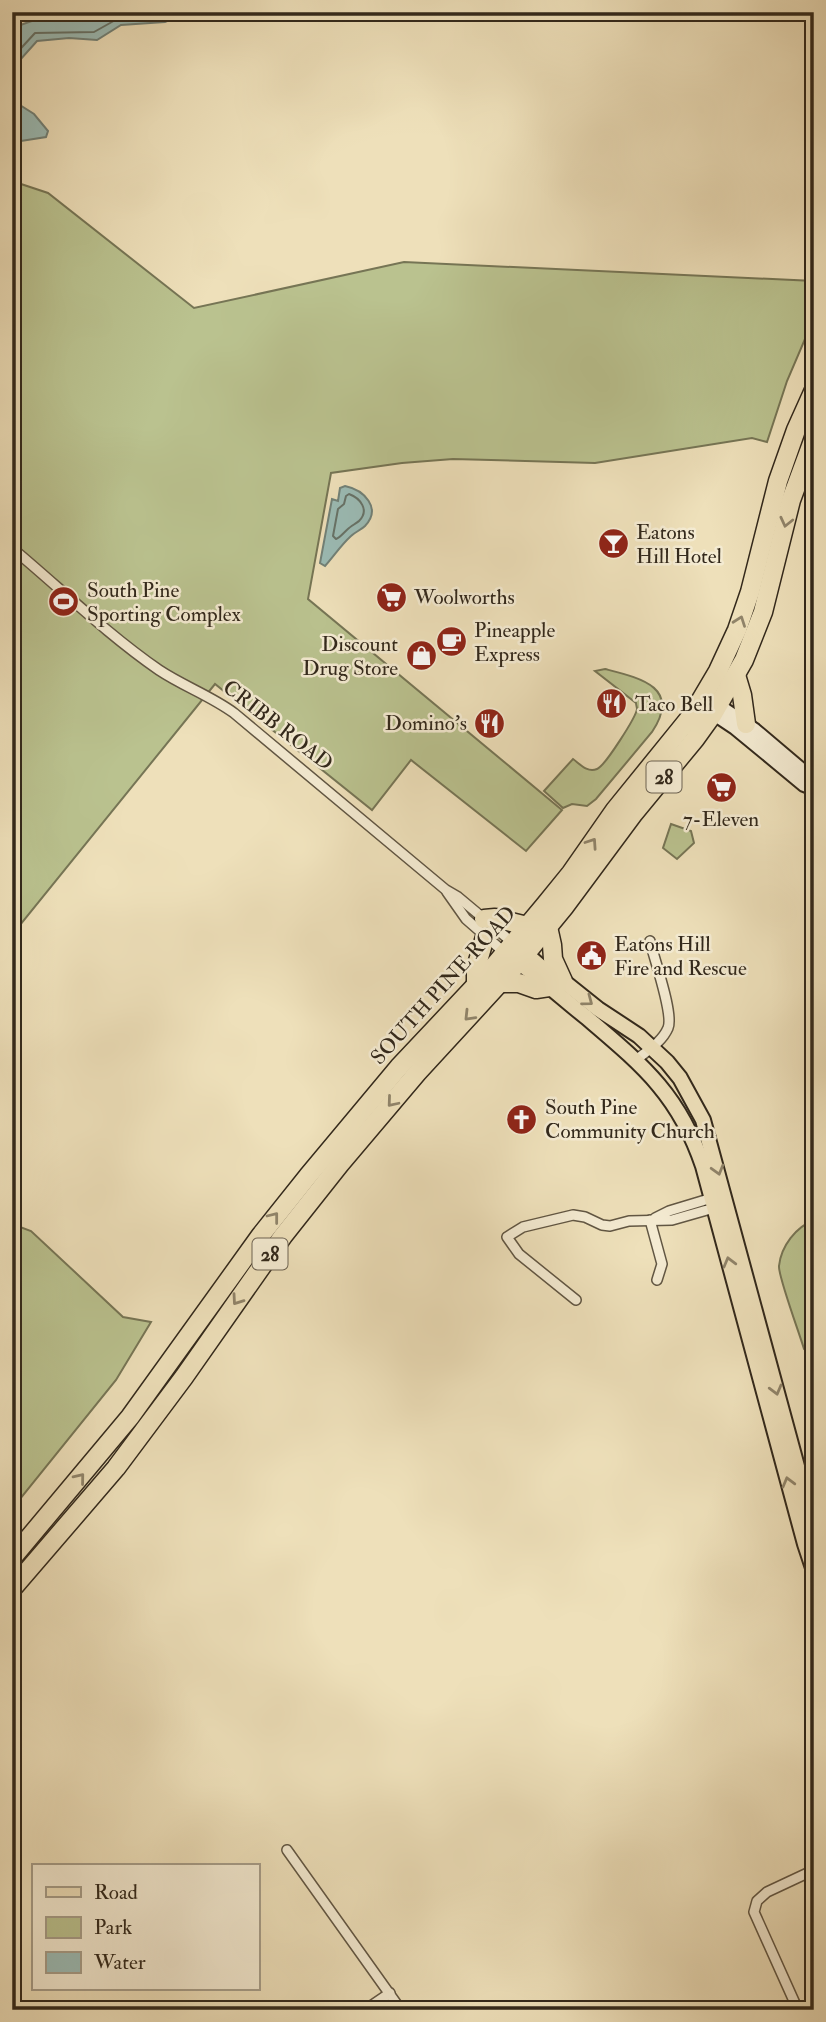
<svg xmlns="http://www.w3.org/2000/svg" width="826" height="2022" font-family="'IM FELL Double Pica',serif">
<style>
.green{fill:#bac28f;stroke:#767555;stroke-width:2}
.water{fill:#9bbcb6;stroke:#718178;stroke-width:2}
.lines{fill:none;stroke-linecap:round;stroke-linejoin:round}
.shore{stroke:#667268;stroke-width:2}
.street-casing{stroke:#615643;stroke-width:12}
.secondary-casing{stroke:#32281b;stroke-width:16}
.primary-casing{stroke:#32281b;stroke-width:18}
.highway-casing{stroke:#32281b;stroke-width:21}
.street{stroke:#f4ebd2;stroke-width:9}
.secondary{stroke:#f4ebd2;stroke-width:12}
.primary{stroke:#eee0ba;stroke-width:14}
.highway{stroke:#eee0ba;stroke-width:18}
.oneway{stroke:#90846a}
.labels{text-anchor:middle;stroke-width:5;stroke-linejoin:round;paint-order:stroke}
.shield{fill:#f4ebd2;stroke:#6c6252;stroke-width:2}
.shield-label{font-size:19px;font-weight:bold;fill:#32281b}
.poi-label{font-size:21px;fill:#32281b;stroke:#f4ebd2;text-anchor:start}
.street-label{font-size:21px;fill:#32281b;stroke:#f4ebd2}
</style>
<rect width="100%" height="100%" fill="#eee0ba"/>
<filter id="stains"><feTurbulence type="fractalNoise" baseFrequency=".00286" numOctaves="4"/><feColorMatrix values="0 0 0 0 .2 0 0 0 0 .09 0 0 0 0 .02 0 0 0 .5 -.17"/></filter>
<radialGradient id="worn" r=".72"><stop offset=".6" stop-color="#630" stop-opacity="0"/><stop offset="1" stop-color="#630" stop-opacity=".3"/></radialGradient>
<g class="green">
<path d="M12,181L48,193L194,308L404,262L814,281V318L787,381L767,442L752,438L595,463L453,459L402,463L331,473L308,599L562,810L526,851L411,760L372,810L215,684L12,935Z"/>
<path d="M605,669C640,678 682,687 652,732L596,799L587,806L572,804L563,808L544,791L573,759C580,764 587,773 597,769C605,766 636,717 637,709C637,707 636,705 636,703L595,671Z"/>
<path d="M671,824L691,831L694,843L677,859L663,848Z"/>
<path d="M814,1220V1357L804,1349C800,1335 778,1276 779,1266C781,1246 796,1227 814,1220Z"/>
<path d="M12,1224L31,1231L123,1317L151,1322L116,1380L12,1509Z"/>
</g>
<g class="water">
<path d="M71,12L98,14L117,12H188L165,22L121,25L97,40L69,38L37,41L12,69V28L43,17Z"/>
<path d="M12,100L34,114L48,131L46,137L21,141L12,138Z"/>
<path d="M345,486C364,490 382,508 365,526C361,530 355,532 351,536C341,545 334,556 325,566L320,563L332,499L338,501L340,488Z"/>
</g>
<g class="lines">
<g class="shore">
<path d="M12,58L35,33L94,32L119,18L132,16L150,17L170,12"/>
<path d="M349,494C360,498 370,510 359,521C358,522 350,527 349,528C344,532 341,537 336,539L333,536L338,509L344,504L346,496Z"/>
</g>
<defs>
<g id="street">
<path d="M12,548C61,589 107,634 159,670C183,686 211,696 234,713L446,890L458,897L513,943"/>
<path d="M447,892L466,919L505,953"/>
<path d="M636,1060C647,1051 662,1042 668,1028C674,1014 654,959 650,941"/>
<path d="M655,1218L669,1211L712,1198"/>
<path d="M650,1220L662,1264L657,1280"/>
<path d="M576,1300L519,1254L507,1237L523,1227L573,1215L585,1217L602,1225L610,1226L629,1221L672,1220L714,1208"/>
<path d="M287,1850L401,2010"/>
<path d="M365,2010L390,1993"/>
<path d="M798,2010L754,1912L757,1901L767,1892L814,1870"/>
</g>
<g id="secondary">
<path d="M712,701L755,730L814,780"/>
<path d="M708,710L735,728L804,785L814,789"/>
</g>
<g id="primary">
<path d="M518,947L548,973L563,981L598,1009L639,1036L667,1062L680,1078L703,1120L814,1529"/>
<path d="M511,957C537,975 561,997 586,1017C641,1064 679,1094 703,1166L805,1544L814,1571"/>
</g>
<g id="highway">
<path d="M736,675L742,695L746,724"/>
<path d="M484,919L495,918L527,926"/>
<path d="M548,927L552,945L553,959L563,981"/>
<path d="M501,983H519L536,989L549,987"/>
<path d="M476,985V968L485,937"/>
<path d="M12,1558L130,1417L261,1235L308,1176L399,1067L494,966L545,905L571,873L615,810L692,715L718,671L737,630L750,592L778,481L796,430L814,390"/>
<path d="M12,1589L116,1468L184,1377L283,1236L340,1164L417,1073L519,962L565,906L634,813L695,739L713,714L744,660L763,612L791,500L814,438"/>
</g>
</defs>
<use href="#street" class="street-casing"/>
<use href="#secondary" class="secondary-casing"/>
<use href="#primary" class="primary-casing"/>
<use href="#highway" class="highway-casing"/>
<use href="#street" class="street"/>
<use href="#secondary" class="secondary"/>
<use href="#primary" class="primary"/>
<use href="#highway" class="highway"/>
</g>
<defs><path id="oneway-chevron" d="M-2-3.5L2.5 0L-2 3.5" fill="none" stroke-width="1.6" stroke-linecap="round" stroke-linejoin="round" transform="scale(1.75)"/></defs>
<g class="oneway">
<use href="#oneway-chevron" transform="translate(786 522) rotate(103)"/>
<use href="#oneway-chevron" transform="translate(740 621) rotate(-70)"/>
<use href="#oneway-chevron" transform="translate(592 843) rotate(-56)"/>
<use href="#oneway-chevron" transform="translate(588 1001) rotate(37)"/>
<use href="#oneway-chevron" transform="translate(469 1016) rotate(134)"/>
<use href="#oneway-chevron" transform="translate(392 1102) rotate(130)"/>
<use href="#oneway-chevron" transform="translate(718 1170) rotate(74)"/>
<use href="#oneway-chevron" transform="translate(274 1217) rotate(-52)"/>
<use href="#oneway-chevron" transform="translate(729 1262) rotate(-105)"/>
<use href="#oneway-chevron" transform="translate(237 1300) rotate(125)"/>
<use href="#oneway-chevron" transform="translate(776 1390) rotate(75)"/>
<use href="#oneway-chevron" transform="translate(80 1478) rotate(-51)"/>
<use href="#oneway-chevron" transform="translate(788 1482) rotate(-105)"/>
</g>
<defs>
<symbol id="bar-disc" viewBox="-11 -11 22 22"><circle r="9.5" fill="#8f2418" stroke="#f4ebd2"/><path d="M-6-5H6L.8 .8V4.5H3.5V6h-7V4.5H-.8V.8Z" fill="#fff"/></symbol>
<symbol id="supermarket-disc" viewBox="-11 -11 22 22"><circle r="9.5" fill="#8f2418" stroke="#f4ebd2"/><path d="M-6-5.5h2.5l.6 2H6L4.5 2H-2.5L-4.4-4H-6ZM-1.5 3.2a1.3 1.3 0 1 0 .1 0ZM3 3.2a1.3 1.3 0 1 0 .1 0Z" fill="#fff"/></symbol>
<symbol id="stadium-disc" viewBox="-11 -11 22 22"><circle r="9.5" fill="#8f2418" stroke="#f4ebd2"/><path d="M0-5a6.5 5 0 1 0 0 10a6.5 5 0 1 0 0-10ZM-3.5-1.8h7v3.6h-7Z" fill="#fff"/></symbol>
<symbol id="cafe-disc" viewBox="-11 -11 22 22"><circle r="9.5" fill="#8f2418" stroke="#f4ebd2"/><path d="M-5.5-4.5H6V0H3Q3 3.5 0 3.5H-2.5Q-5.5 3.5-5.5 0ZM3-3.2v2h1.7v-2ZM-6 4.5H4V6H-6Z" fill="#fff"/></symbol>
<symbol id="shop-disc" viewBox="-11 -11 22 22"><circle r="9.5" fill="#8f2418" stroke="#f4ebd2"/><path d="M-5-2.5h2.3a2.7 3.5 0 0 1 5.4 0H5L5.5 6h-11ZM-1.5-2.5h3a1.5 2.3 0 0 0-3 0Z" fill="#fff"/></symbol>
<symbol id="restaurant-disc" viewBox="-11 -11 22 22"><circle r="9.5" fill="#8f2418" stroke="#f4ebd2"/><path d="M-5-6h1v4h1v-4h1v4h1v-4h1v5L-1.5 .5V6h-2V.5L-5-1ZM5-6V6H3V1.5H1.5Q1.5-4 5-6Z" fill="#fff"/></symbol>
<symbol id="civic-disc" viewBox="-11 -11 22 22"><circle r="9.5" fill="#8f2418" stroke="#f4ebd2"/><path d="M-.6-6.5H3V-4.5H.6V-3L4-1V1h2V6H-6V1h2V-1L-.6-3ZM-1.2 2.5V6h2.4V2.5Z" fill="#fff"/></symbol>
<symbol id="church-disc" viewBox="-11 -11 22 22"><circle r="9.5" fill="#8f2418" stroke="#f4ebd2"/><path d="M-1.2-6h2.4v3.5h3.3v2.4h-3.3V6h-2.4V-.1h-3.3v-2.4h3.3Z" fill="#fff"/></symbol>
</defs>
<g fill-rule="evenodd">
<use href="#bar-disc" x="596" y="526" width="35" height="35"/>
<use href="#supermarket-disc" x="374" y="580" width="35" height="35"/>
<use href="#stadium-disc" x="46" y="584" width="35" height="35"/>
<use href="#cafe-disc" x="434" y="624" width="35" height="35"/>
<use href="#shop-disc" x="404" y="638" width="35" height="35"/>
<use href="#restaurant-disc" x="594" y="686" width="35" height="35"/>
<use href="#restaurant-disc" x="472" y="706" width="35" height="35"/>
<use href="#supermarket-disc" x="704" y="770" width="35" height="35"/>
<use href="#civic-disc" x="574" y="938" width="35" height="35"/>
<use href="#church-disc" x="504" y="1102" width="35" height="35"/>
</g>
<g class="labels">
<g class="shield">
<rect x="646.5" y="761.5" width="35" height="31" rx="5"/>
<rect x="252.5" y="1238.5" width="35" height="31" rx="5"/>
</g>
<g class="shield-label">
<text x="664" y="784">28</text>
<text x="270" y="1261">28</text>
</g>
<g class="poi-label">
<text x="636" y="539">Eatons<tspan x="636" dy="24">Hill Hotel</tspan></text>
<text x="87" y="597">South Pine<tspan x="87" dy="24">Sporting Complex</tspan></text>
<text x="414" y="604">Woolworths</text>
<text x="474" y="637">Pineapple<tspan x="474" dy="24">Express</tspan></text>
<text x="398" y="651" text-anchor="end">Discount<tspan x="398" dy="24">Drug Store</tspan></text>
<text x="635" y="711">Taco Bell</text>
<text x="467" y="730" text-anchor="end">Domino's</text>
<text x="721" y="826" text-anchor="middle">7-Eleven</text>
<text x="614" y="951">Eatons Hill<tspan x="614" dy="24">Fire and Rescue</tspan></text>
<text x="545" y="1114">South Pine<tspan x="545" dy="24">Community Church</tspan></text>
</g>
<g class="street-label">
<text transform="translate(278 725) rotate(38)" y="7">CRIBB ROAD</text>
<text transform="translate(443 985) rotate(-48)" y="7">SOUTH PINE ROAD</text>
</g>
</g>
<rect width="826" height="2022" fill="none" stroke="#eee0ba" stroke-width="42"/>
<rect x="14" y="14" width="798" height="1994" fill="none" stroke="#32281b" stroke-width="3.5"/>
<rect x="21" y="21" width="784" height="1980" fill="none" stroke="#32281b" stroke-width="2"/>
<rect x="32" y="1864" width="228" height="126" fill="#f4ebd2" stroke="#a69d89" stroke-width="2"/>
<rect x="46" y="1887" width="35" height="10" fill="#eee0ba" stroke="#a69d89" stroke-width="2"/>
<text x="94" y="1899" font-size="21" fill="#32281b">Road</text>
<rect x="46" y="1917" width="35" height="21" fill="#bac28f" stroke="#a69d89" stroke-width="2"/>
<text x="94" y="1934" font-size="21" fill="#32281b">Park</text>
<rect x="46" y="1952" width="35" height="21" fill="#9bbcb6" stroke="#a69d89" stroke-width="2"/>
<text x="94" y="1969" font-size="21" fill="#32281b">Water</text>
<rect width="100%" height="100%" filter="url(#stains)"/>
<rect width="100%" height="100%" fill="url(#worn)"/>
</svg>
